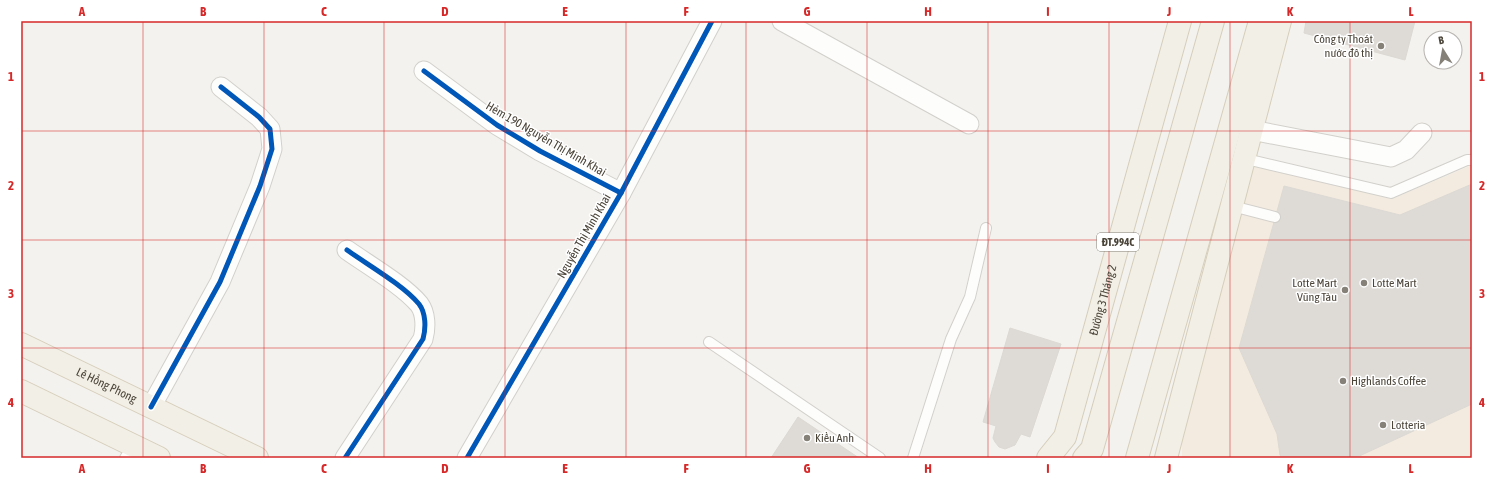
<svg xmlns="http://www.w3.org/2000/svg" width="1493" height="479" font-family="'Asap Condensed',sans-serif">
<style>
.commercial{fill:#f3ebdf}
.building{fill:#dedbd6;stroke:#dcd9d4}
.lines{fill:none;stroke-linecap:round;stroke-linejoin:round}
.service-casing{stroke:#d2d0cb;stroke-width:12}
.minor-casing{stroke:#d2d0cb;stroke-width:21}
.primary-casing{stroke:#d6cebb;stroke-width:24}
.service{stroke:#fdfdfc;stroke-width:10}
.minor{stroke:#fdfdfc;stroke-width:19}
.primary{stroke:#f2efe6;stroke-width:22}
.cycleway-casing{stroke:#fff;stroke-width:8}
.cycleway{stroke:#0057b8;stroke-width:5}
.grid{fill:none;stroke:#d62828;stroke-width:1;stroke-opacity:0.55}
.poi-dot{fill:#868178;stroke:#fff;stroke-width:1.5}
.labels{text-anchor:middle;stroke-width:3;stroke-linejoin:round;paint-order:stroke}
.shield{fill:#fff;stroke:#817c74;stroke-width:1}
.shield-label{font-size:11px;font-weight:bold;fill:#4b4439}
.poi-label{font-size:12px;fill:#4b4439;stroke:#fff;text-anchor:start}
.street-label{font-size:12px;fill:#4b4439;stroke:#fff}
.neatline{fill:none;stroke:#d62828;stroke-width:1.5}
.grid-label{font-size:13px;text-anchor:middle;font-weight:bold;fill:#d62828}
</style>
<rect width="100%" height="100%" fill="#f4f2ee"/>
<path class="commercial" d="M1251,165L1392,199L1472,165V458H1182V429Z"/>
<g class="building">
<path d="M1306,21H1415L1405,60L1304,33Z"/>
<path d="M1472,184V404L1355,458H1282L1280,455L1277,434L1239,348L1284,186L1400,215Z"/>
<path d="M1010,328L1061,344L1030,437L1021,434L1015,445L1005,449L999,447L995,442L993,438L996,426L983,422Z"/>
<path d="M798,417L859,458H771Z"/>
</g>
<g class="lines">
<defs>
<g id="service">
<path d="M1242,158L1391,193L1467,160H1472"/>
<path d="M1232,206L1275,217"/>
<path d="M709,342L880,458"/>
<path d="M125,458L133,446"/>
<path d="M913,458L951,339L970,297L986,228"/>
</g>
<g id="minor">
<path d="M782,21L969,124"/>
<path d="M424,71L497,125L540,151L621,193"/>
<path d="M1251,130L1391,157L1406,150L1422,133"/>
<path d="M151,407L220,282L260,186L272,149L270,129L259,117L221,87"/>
<path d="M345,458L423,339C426,328 426,313 419,304C403,285 368,265 347,250"/>
<path d="M467,458L621,193L712,21"/>
</g>
<g id="primary">
<path id="s1" d="M21,344L257,458"/>
<path d="M21,391L159,458"/>
<path id="s2" d="M1048,458L1065,437L1180,21"/>
<path d="M1084,458L1092,449L1213,21"/>
<path d="M1137,458L1260,21"/>
<path d="M1166,458L1280,21"/>
</g>
</defs>
<use href="#service" class="service-casing"/>
<use href="#minor" class="minor-casing"/>
<use href="#primary" class="primary-casing"/>
<use href="#service" class="service"/>
<use href="#minor" class="minor"/>
<use href="#primary" class="primary"/>
<defs>
<g id="cycleway">
<path d="M424,71L497,125L540,151L621,193"/>
<path d="M151,407L220,282L260,186L272,149L270,129L259,117L221,87"/>
<path d="M345,458L423,339C426,328 426,313 419,304C403,285 368,265 347,250"/>
<path d="M467,458L621,193L712,21"/>
</g>
</defs>
<use href="#cycleway" class="cycleway-casing"/>
<use href="#cycleway" class="cycleway"/>
</g>
<path class="grid" d="M143,21V458M264,21V458M384,21V458M505,21V458M626,21V458M746,21V458M867,21V458M988,21V458M1109,21V458M1230,21V458M1350,21V458M21,131H1472M21,240H1472M21,348H1472"/>
<g class="poi-dot">
<circle cx="1381" cy="46" r="4"/>
<circle cx="1364" cy="283" r="4"/>
<circle cx="1345" cy="290" r="4"/>
<circle cx="1343" cy="381" r="4"/>
<circle cx="1383" cy="425" r="4"/>
<circle cx="807" cy="438" r="4"/>
</g>
<g class="labels">
<rect class="shield" x="1097" y="233" width="42" height="18" rx="3"/>
<g class="shield-label">
<text x="1118" y="246">ĐT.994C</text>
</g>
<g class="poi-label">
<text x="1373" y="43" text-anchor="end">Công ty Thoát<tspan x="1373" dy="14">nước đô thị</tspan></text>
<text x="1337" y="287" text-anchor="end">Lotte Mart<tspan x="1337" dy="14">Vũng Tàu</tspan></text>
<text x="1372" y="287">Lotte Mart</text>
<text x="1351" y="385">Highlands Coffee</text>
<text x="1391" y="429">Lotteria</text>
<text x="815" y="442">Kiều Anh</text>
</g>
<g class="street-label">
<text transform="translate(546 139) rotate(30)" y="4">Hẻm 190 Nguyễn Thị Minh Khai</text>
<text transform="translate(584 236) rotate(-60)" y="4">Nguyễn Thị Minh Khai</text>
<text dy="4" stroke="none"><textPath href="#s2" startOffset="169">Đường 3 Tháng 2</textPath></text>
<text dy="4" stroke="none"><textPath href="#s1" startOffset="95">Lê Hồng Phong</textPath></text>
</g>
</g>
<rect width="1493" height="479" fill="none" stroke="#ffffff" stroke-width="44"/>
<g transform="translate(1443 50) rotate(349)"><circle r="19" fill="#ffffff" stroke="#b7b4b0"/>
<path d="M0-3L7 15L0 10L-7 15Z" fill="#868178"/>
<text y="-6" font-size="11" font-weight="bold" text-anchor="middle" fill="#4b4439">B</text>
</g>
<rect x="22" y="22" width="1449" height="435" class="neatline"/>
<g class="grid-label">
<text x="82" y="16">A</text>
<text x="203" y="16">B</text>
<text x="324" y="16">C</text>
<text x="445" y="16">D</text>
<text x="565" y="16">E</text>
<text x="686" y="16">F</text>
<text x="807" y="16">G</text>
<text x="928" y="16">H</text>
<text x="1048" y="16">I</text>
<text x="1169" y="16">J</text>
<text x="1290" y="16">K</text>
<text x="1411" y="16">L</text>
<text x="11" y="81">1</text>
<text x="1482" y="81">1</text>
<text x="11" y="190">2</text>
<text x="1482" y="190">2</text>
<text x="11" y="298">3</text>
<text x="1482" y="298">3</text>
<text x="11" y="407">4</text>
<text x="1482" y="407">4</text>
<text x="82" y="473">A</text>
<text x="203" y="473">B</text>
<text x="324" y="473">C</text>
<text x="445" y="473">D</text>
<text x="565" y="473">E</text>
<text x="686" y="473">F</text>
<text x="807" y="473">G</text>
<text x="928" y="473">H</text>
<text x="1048" y="473">I</text>
<text x="1169" y="473">J</text>
<text x="1290" y="473">K</text>
<text x="1411" y="473">L</text>
</g>
</svg>
